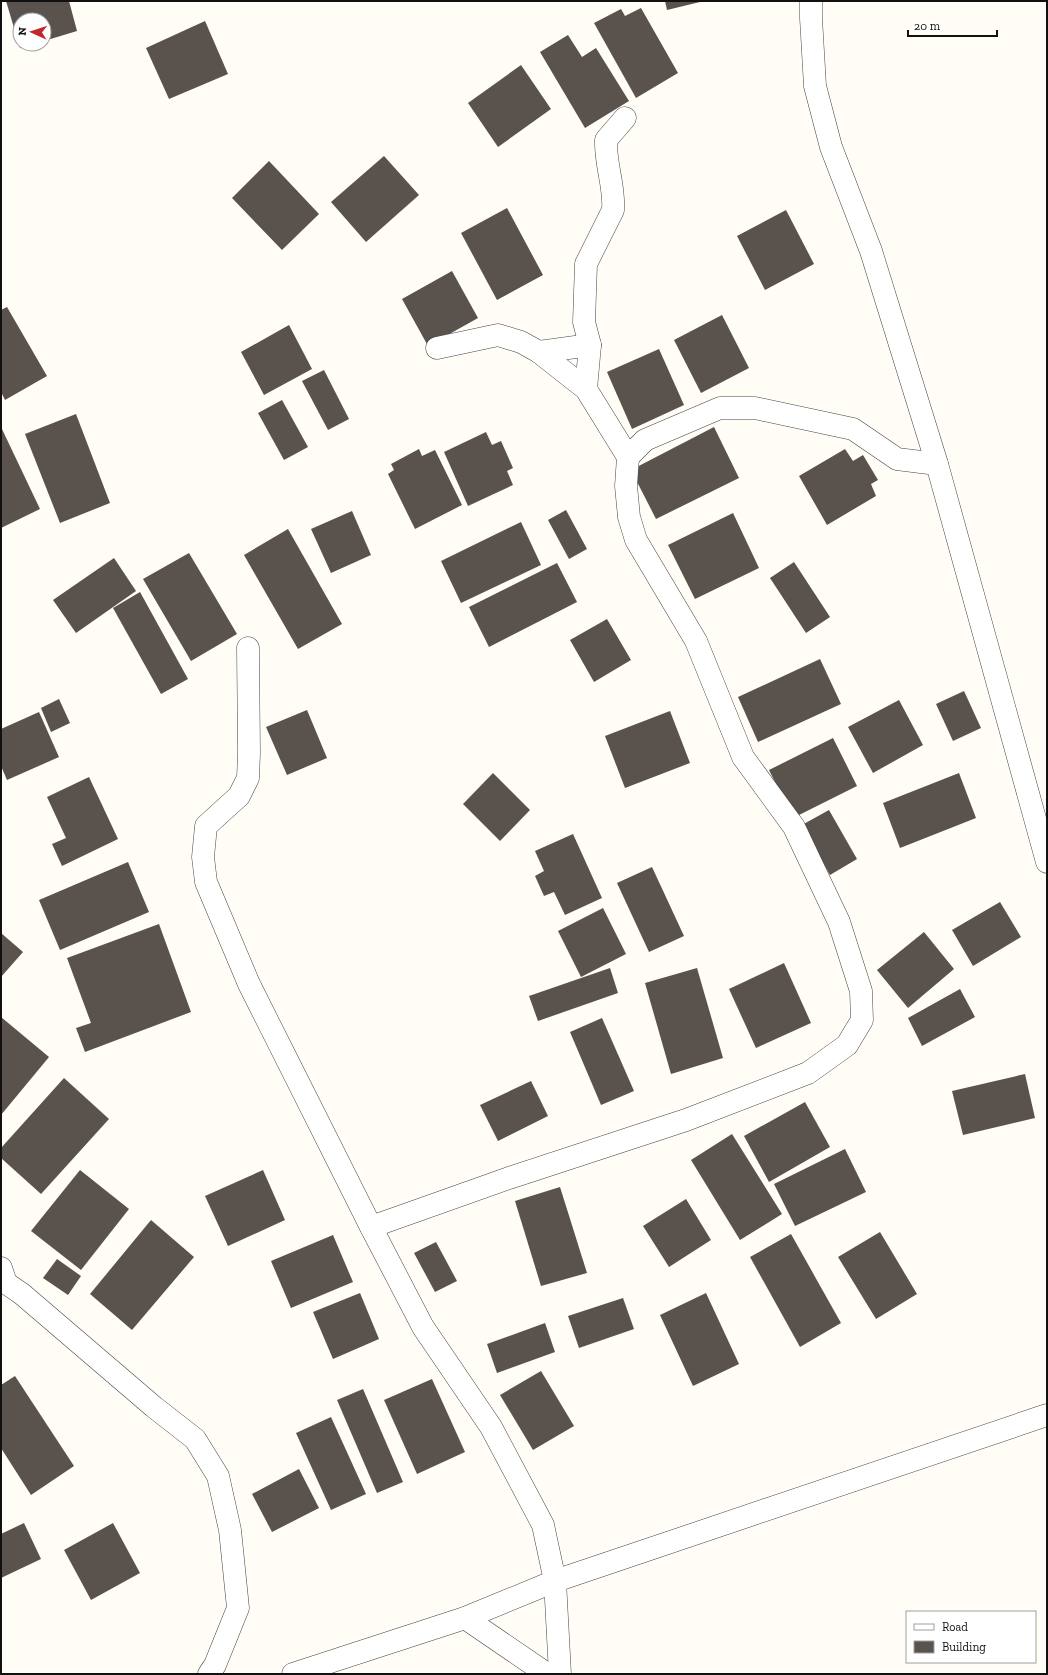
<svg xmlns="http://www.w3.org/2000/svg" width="1048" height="1675" font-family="'Zilla Slab',serif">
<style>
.building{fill:#5a524d}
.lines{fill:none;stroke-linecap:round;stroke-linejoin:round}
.minor-casing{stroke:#444;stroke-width:23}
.minor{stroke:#fff;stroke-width:22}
</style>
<rect width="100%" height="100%" fill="#fffdf5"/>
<g class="building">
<path d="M6,1H69L77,31L44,41V20H20V44H32L20,48Z"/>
<path d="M665,1H700V2L667,10Z"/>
<path d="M641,8L678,73L636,98L594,23L621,9L625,16Z"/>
<path d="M205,21L228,74L169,99L146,48Z"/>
<path d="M568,35L582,57L596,48L629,101L585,128L540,52Z"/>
<path d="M521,65L551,109L498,147L468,103Z"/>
<path d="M384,156L419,195L366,242L331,202Z"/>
<path d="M269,161L319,214L282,250L232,198Z"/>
<path d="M507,208L543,275L497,300L461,233Z"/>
<path d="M786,210L814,264L765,290L737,236Z"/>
<path d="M452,271L478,318L428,346L402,299Z"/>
<path d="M7,307L47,376L5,400L1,392V310Z"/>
<path d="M722,315L749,368L701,393L674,340Z"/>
<path d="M289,325L312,369L264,395L241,352Z"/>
<path d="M659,349L684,405L632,429L607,372Z"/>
<path d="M324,370L349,419L328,430L302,381Z"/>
<path d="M282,400L308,447L284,460L258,413Z"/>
<path d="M76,414L110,503L60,523L25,434Z"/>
<path d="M1,427L40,509L1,528Z"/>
<path d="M714,427L739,478L656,519L631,470Z"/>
<path d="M486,432L492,445L501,441L513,468L507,471L513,485L468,506L444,452Z"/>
<path d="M419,449L422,456L435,450L462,505L415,529L388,474L394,470L391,464Z"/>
<path d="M845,449L853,461L863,455L878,480L871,484L876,496L827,525L799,476Z"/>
<path d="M566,510L587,549L569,559L548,520Z"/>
<path d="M352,511L371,555L331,573L311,529Z"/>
<path d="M733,513L759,568L695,599L668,545Z"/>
<path d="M521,522L541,565L461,603L441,561Z"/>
<path d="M288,529L342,624L298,649L244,555Z"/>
<path d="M189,553L237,634L191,661L143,579Z"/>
<path d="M114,558L136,591L76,633L53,600Z"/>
<path d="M794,562L830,617L806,633L770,578Z"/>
<path d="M557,563L577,602L489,647L469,607Z"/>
<path d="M140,592L188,679L161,694L113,608Z"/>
<path d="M607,619L631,660L594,682L570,640Z"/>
<path d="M820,659L841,704L758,742L738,697Z"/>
<path d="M964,691L981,728L953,741L936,704Z"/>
<path d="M59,699L70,723L51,732L41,708Z"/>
<path d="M899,700L923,745L873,773L848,727Z"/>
<path d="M307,710L327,758L287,775L266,727Z"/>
<path d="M670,711L690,763L625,788L605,736Z"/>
<path d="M39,712L59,757L7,780L1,766V729Z"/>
<path d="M833,738L857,786L793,818L769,770Z"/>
<path d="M493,773L530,810L500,841L463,804Z"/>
<path d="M959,773L976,818L900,848L883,803Z"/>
<path d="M89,777L118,839L62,866L52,844L66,838L47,797Z"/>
<path d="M829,810L857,859L830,875L802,825Z"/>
<path d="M573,834L602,898L565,915L554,892L544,896L535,876L544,871L535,851Z"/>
<path d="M128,862L149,912L60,950L39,900Z"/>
<path d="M652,867L684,936L649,952L617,883Z"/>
<path d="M1000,902L1021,937L973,966L952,930Z"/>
<path d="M603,908L626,954L581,977L558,931Z"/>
<path d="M159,924L191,1012L85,1052L76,1028L91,1023L67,958Z"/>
<path d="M924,932L954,969L908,1008L877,970Z"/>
<path d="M1,933L23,952L1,977Z"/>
<path d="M784,963L811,1023L756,1048L729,989Z"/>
<path d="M610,968L618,993L538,1021L529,996Z"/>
<path d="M697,968L723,1058L671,1074L645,983Z"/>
<path d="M960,989L975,1017L922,1046L908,1018Z"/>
<path d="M1,1017L49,1057L1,1115Z"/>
<path d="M602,1018L634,1091L601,1105L570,1032Z"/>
<path d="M1025,1074L1035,1118L963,1135L952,1091Z"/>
<path d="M64,1078L109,1119L41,1194L1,1158V1148Z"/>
<path d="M531,1081L548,1116L498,1141L480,1105Z"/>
<path d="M805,1102L830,1147L769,1182L744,1136Z"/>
<path d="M732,1134L782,1214L740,1240L691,1160Z"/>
<path d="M845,1149L866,1192L795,1226L774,1184Z"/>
<path d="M80,1170L129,1209L81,1270L31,1231Z"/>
<path d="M263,1170L285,1220L228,1246L205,1196Z"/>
<path d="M560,1187L587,1273L541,1286L515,1201Z"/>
<path d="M686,1199L711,1240L669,1267L643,1226Z"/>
<path d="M151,1220L194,1257L132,1330L90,1294Z"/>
<path d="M880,1232L917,1294L876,1319L838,1257Z"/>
<path d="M791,1234L841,1323L800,1347L750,1257Z"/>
<path d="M333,1235L353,1282L291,1308L271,1261Z"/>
<path d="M436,1242L457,1281L435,1292L414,1253Z"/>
<path d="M57,1259L81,1276L68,1295L43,1278Z"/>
<path d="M360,1293L379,1339L333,1359L313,1312Z"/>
<path d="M706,1293L739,1364L693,1386L660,1315Z"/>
<path d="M623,1298L634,1329L579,1348L568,1316Z"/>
<path d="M545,1323L555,1352L497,1373L487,1344Z"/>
<path d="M541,1371L574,1426L533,1450L500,1395Z"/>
<path d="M15,1376L74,1466L31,1495L1,1448V1385Z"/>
<path d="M432,1379L465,1452L417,1474L384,1400Z"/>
<path d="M363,1389L403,1482L377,1493L337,1400Z"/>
<path d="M331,1417L366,1494L331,1510L296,1433Z"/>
<path d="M299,1469L319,1508L272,1532L252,1494Z"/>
<path d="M24,1523L41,1559L1,1578V1534Z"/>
<path d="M113,1523L140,1573L91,1600L64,1550Z"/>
</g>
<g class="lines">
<defs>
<g id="minor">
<path d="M811,1V18L815,86L831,147L871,251L937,464L1047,862"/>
<path d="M539,352L590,345"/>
<path d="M586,389L590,345L584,322L586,264L613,210C615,187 605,164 606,140L625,118"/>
<path d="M628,457L645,440L720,408H755L853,429L897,459L937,464"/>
<path d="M248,648L249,753L248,778L239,796L206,826L203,857L206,882L249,984L371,1227L423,1327L491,1427L543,1525L555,1581L560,1674"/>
<path d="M371,1227L509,1178L686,1120L808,1073L847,1045L862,1020L861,991L839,922L794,827L743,757L696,641L636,540L629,517L626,486L628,457L586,389L539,352L521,342L498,335L437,348"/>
<path d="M1,1268L6,1283L22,1294L154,1407L195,1439L218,1476L230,1530L238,1608L215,1665L209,1674"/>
<path d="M465,1618L547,1674"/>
<path d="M293,1674L465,1618L555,1581L1047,1415"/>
</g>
</defs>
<use href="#minor" class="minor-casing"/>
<use href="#minor" class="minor"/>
</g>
<rect width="1048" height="1675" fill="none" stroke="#111111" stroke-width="4"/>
<rect x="906" y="1611" width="130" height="52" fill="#ffffff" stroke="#a0a0a0"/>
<rect x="914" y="1624" width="20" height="6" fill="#ffffff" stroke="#a0a0a0"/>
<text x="942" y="1631" font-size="12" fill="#111111">Road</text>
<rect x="914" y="1641" width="20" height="12" fill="#5a524d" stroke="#a0a0a0"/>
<text x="942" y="1651" font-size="12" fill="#111111">Building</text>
<g transform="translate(32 32) rotate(273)"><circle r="19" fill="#ffffff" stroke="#a0a0a0"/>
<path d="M0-3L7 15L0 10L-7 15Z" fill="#c4262e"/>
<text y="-6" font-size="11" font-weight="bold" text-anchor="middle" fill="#111111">N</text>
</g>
<path d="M908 30v6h89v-6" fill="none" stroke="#111111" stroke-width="2"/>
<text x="914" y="30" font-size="12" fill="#111111" stroke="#ffffff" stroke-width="3" paint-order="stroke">20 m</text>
</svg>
